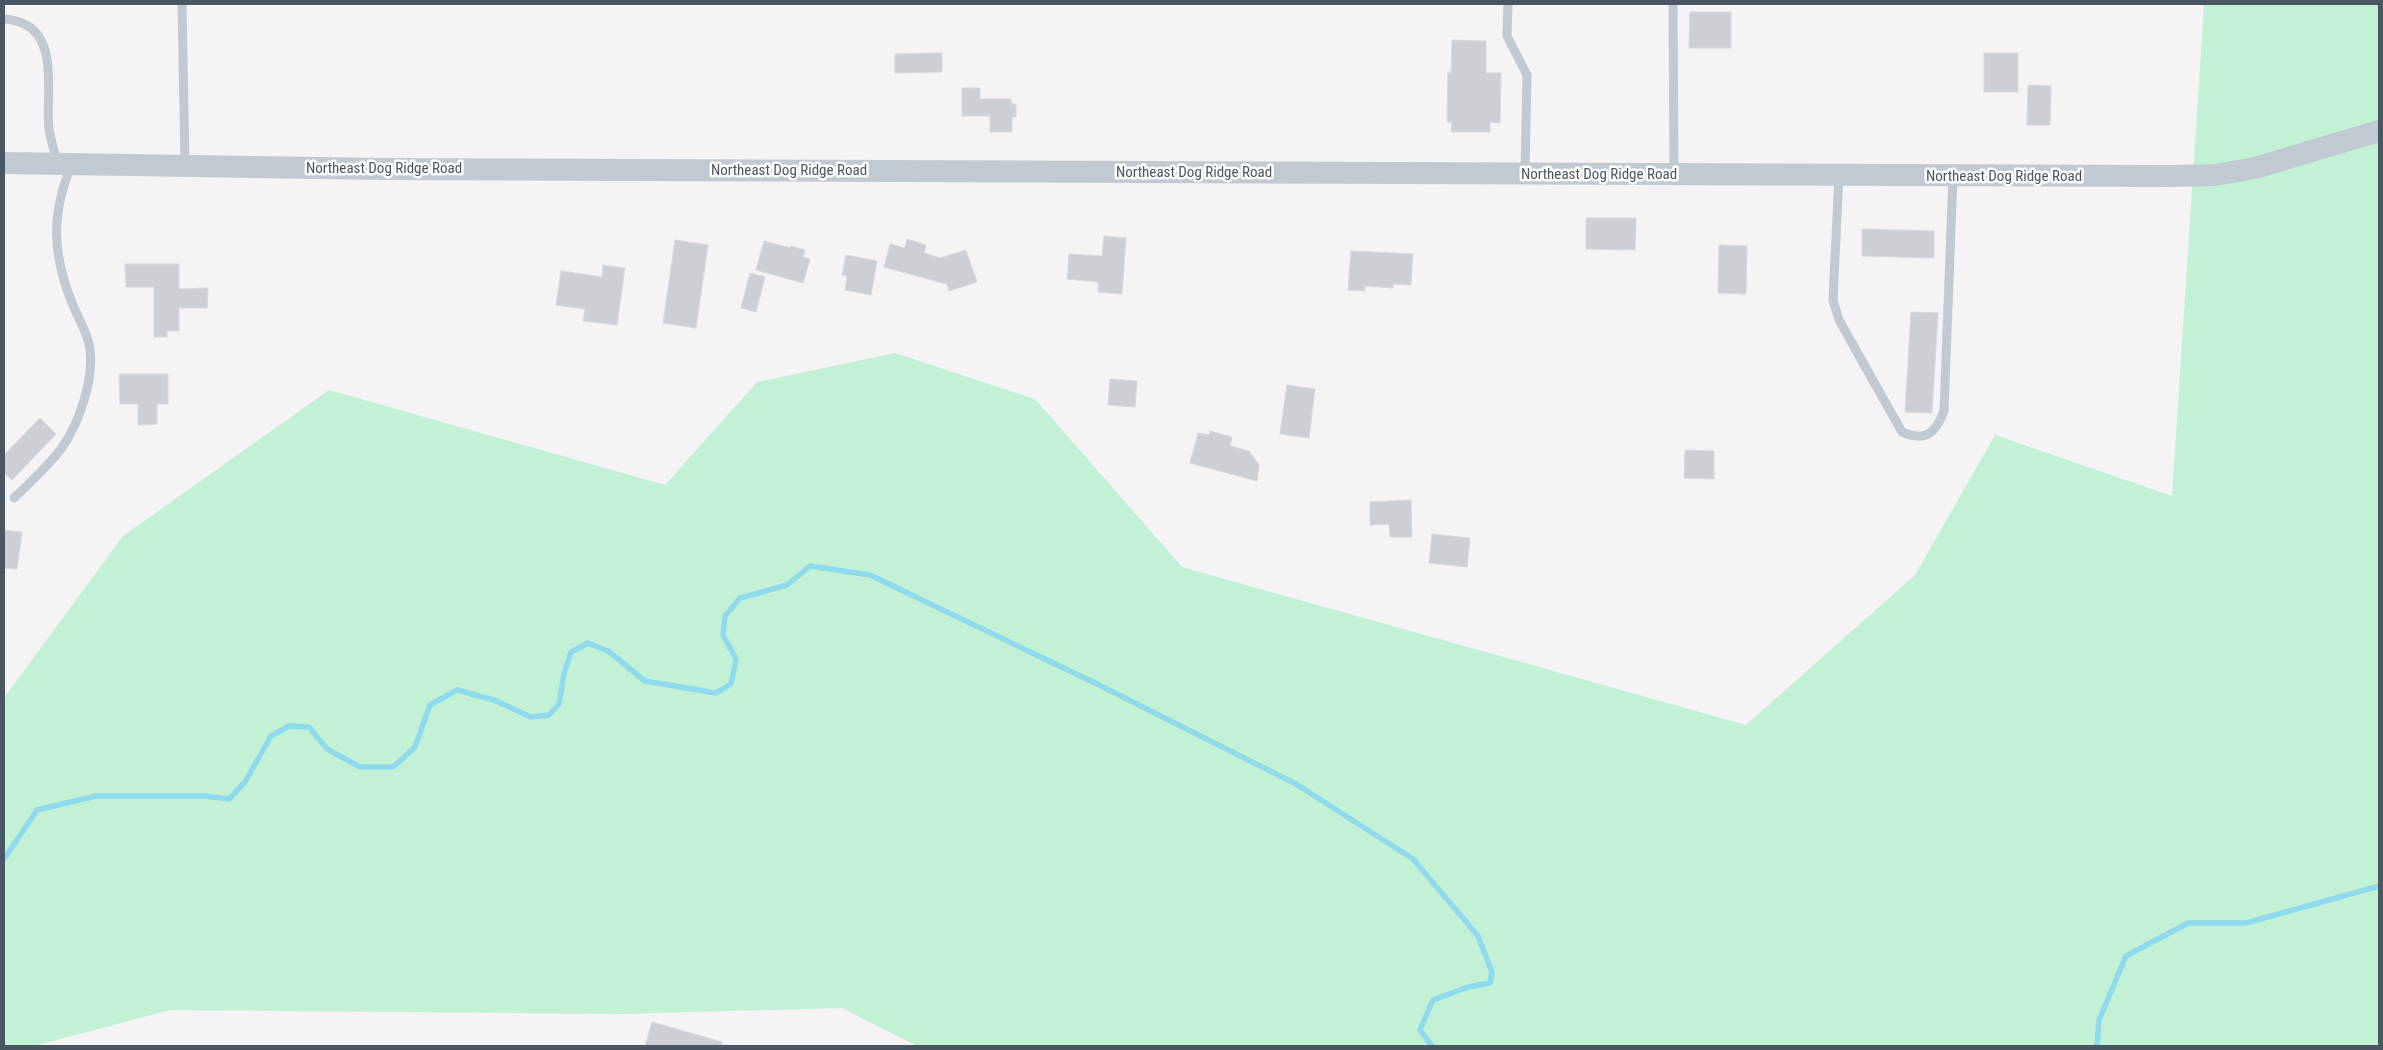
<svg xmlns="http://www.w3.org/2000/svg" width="2383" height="1050" font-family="'Roboto Condensed',sans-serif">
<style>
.green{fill:#c3f1d5}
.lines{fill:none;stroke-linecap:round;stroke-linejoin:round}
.stream{stroke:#90daee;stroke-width:5.5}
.building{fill:#cdcfd5;stroke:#d7d9de}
.service{stroke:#c1cad2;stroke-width:9}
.tertiary{stroke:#c1cad2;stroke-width:22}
.labels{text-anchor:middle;stroke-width:5;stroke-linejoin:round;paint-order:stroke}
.street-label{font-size:15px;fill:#4a5661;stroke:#fff}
</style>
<rect width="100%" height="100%" fill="#f5f3f3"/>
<path class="green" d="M2200,4H2379V1046H917L842,1008L620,1014L170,1010L34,1046H4V698L123,536L329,390L665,485L757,382L895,353L1035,399L1182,567L1746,725L1915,575L1995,435L2172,496L2204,6Z"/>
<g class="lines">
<g class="stream">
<path d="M4,859L37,810L96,796H204L229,799L245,782L271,736L289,726L309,727L327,749L360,767H393L415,747L430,705L457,690L494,700L531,717L549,715L559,704L564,674L571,652L588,643L608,651L645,681L716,693L731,684L736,659L723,635L725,616L740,598L787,585L810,566L870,575L1095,683L1296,784L1413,859L1478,936L1492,972L1490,983L1468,987L1433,1000L1420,1030L1432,1046"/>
<path d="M2097,1046L2099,1020L2126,956L2188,923H2246L2379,886"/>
</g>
</g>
<g class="building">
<path d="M1690,12H1731V48H1689Z"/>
<path d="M1452,40L1486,41V73H1501L1500,123L1490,122V132H1451L1452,122H1447L1448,72L1451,73Z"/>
<path d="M942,53V72L895,73V54Z"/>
<rect x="1984" y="53" width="34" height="39"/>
<path d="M2028,85L2051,86L2050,125H2027Z"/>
<path d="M962,88H980V99H1011V104H1016V117H1012V132H990V116H962Z"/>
<path d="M1586,218H1636L1635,250L1586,249Z"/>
<path d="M1862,229L1934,231V258L1862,256Z"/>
<path d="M1104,236L1126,238L1122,294L1098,292V282L1067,279L1069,254L1102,256Z"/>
<path d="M907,239L926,245L924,253L940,258L966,250L977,282L949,291L947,284L884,267L890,244L905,248Z"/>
<path d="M675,240L708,245L696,328L663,323Z"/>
<path d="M764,241L790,248L791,246L805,250L803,257L810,259L803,283L756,270Z"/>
<path d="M1719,245L1747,246L1746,294L1718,293Z"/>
<path d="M1351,251L1413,254L1411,285L1393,284V288L1365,286V291L1348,290Z"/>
<path d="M846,255L877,261L871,295L845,290L847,276L842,275Z"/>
<path d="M125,264H179V289L208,288L207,308H179V331H167V337H154V287H126Z"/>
<path d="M603,265L625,268L617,325L583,321L585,309L556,305L561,271L602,277Z"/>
<path d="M750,273L765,277L756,312L741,308Z"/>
<path d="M1911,312L1938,313L1932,413L1905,412Z"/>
<path d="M119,374H168V404H157V424L138,425V404H120Z"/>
<path d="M1110,379L1137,381L1135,407L1108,405Z"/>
<path d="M1287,385L1315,389L1309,438L1280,434Z"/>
<path d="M40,418L56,434L12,480L4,473V455Z"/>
<path d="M1210,431L1232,437L1230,446L1249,451L1259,465L1257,481L1190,463L1198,433L1209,435Z"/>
<path d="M1685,450L1714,451V479L1684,478Z"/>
<path d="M1411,500L1412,537H1390L1389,524L1370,525V502Z"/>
<path d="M4,530L22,532L17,569L4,568Z"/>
<path d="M1432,534L1470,538L1467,567L1429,563Z"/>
<path d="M652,1022L722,1042V1046H645Z"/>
</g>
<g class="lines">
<g class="service">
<path d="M182,4L185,165"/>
<path d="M1508,4L1507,36L1527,75L1525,174"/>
<path d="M1673,4L1674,174"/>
<path d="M4,19C11,19 15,21 22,23C60,38 45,98 49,129C51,140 54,152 58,163"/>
<path d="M1839,175L1833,300L1839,320L1902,432C1926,442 1935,434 1944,411L1953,176"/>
<path d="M14,498C30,483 47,467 61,449C79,424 94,380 90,349C88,333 78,318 72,303C52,253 51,213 72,164"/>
</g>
<path class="tertiary" d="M4,163L380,169L2169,176L2215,175L2255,168L2379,131"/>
</g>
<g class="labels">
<g class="street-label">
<text x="384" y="173">Northeast Dog Ridge Road</text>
<text x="789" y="175">Northeast Dog Ridge Road</text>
<text x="1194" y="177">Northeast Dog Ridge Road</text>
<text x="1599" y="179">Northeast Dog Ridge Road</text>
<text x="2004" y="181">Northeast Dog Ridge Road</text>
</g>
</g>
<rect width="2383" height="1050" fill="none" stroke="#4a5661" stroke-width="10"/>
</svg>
